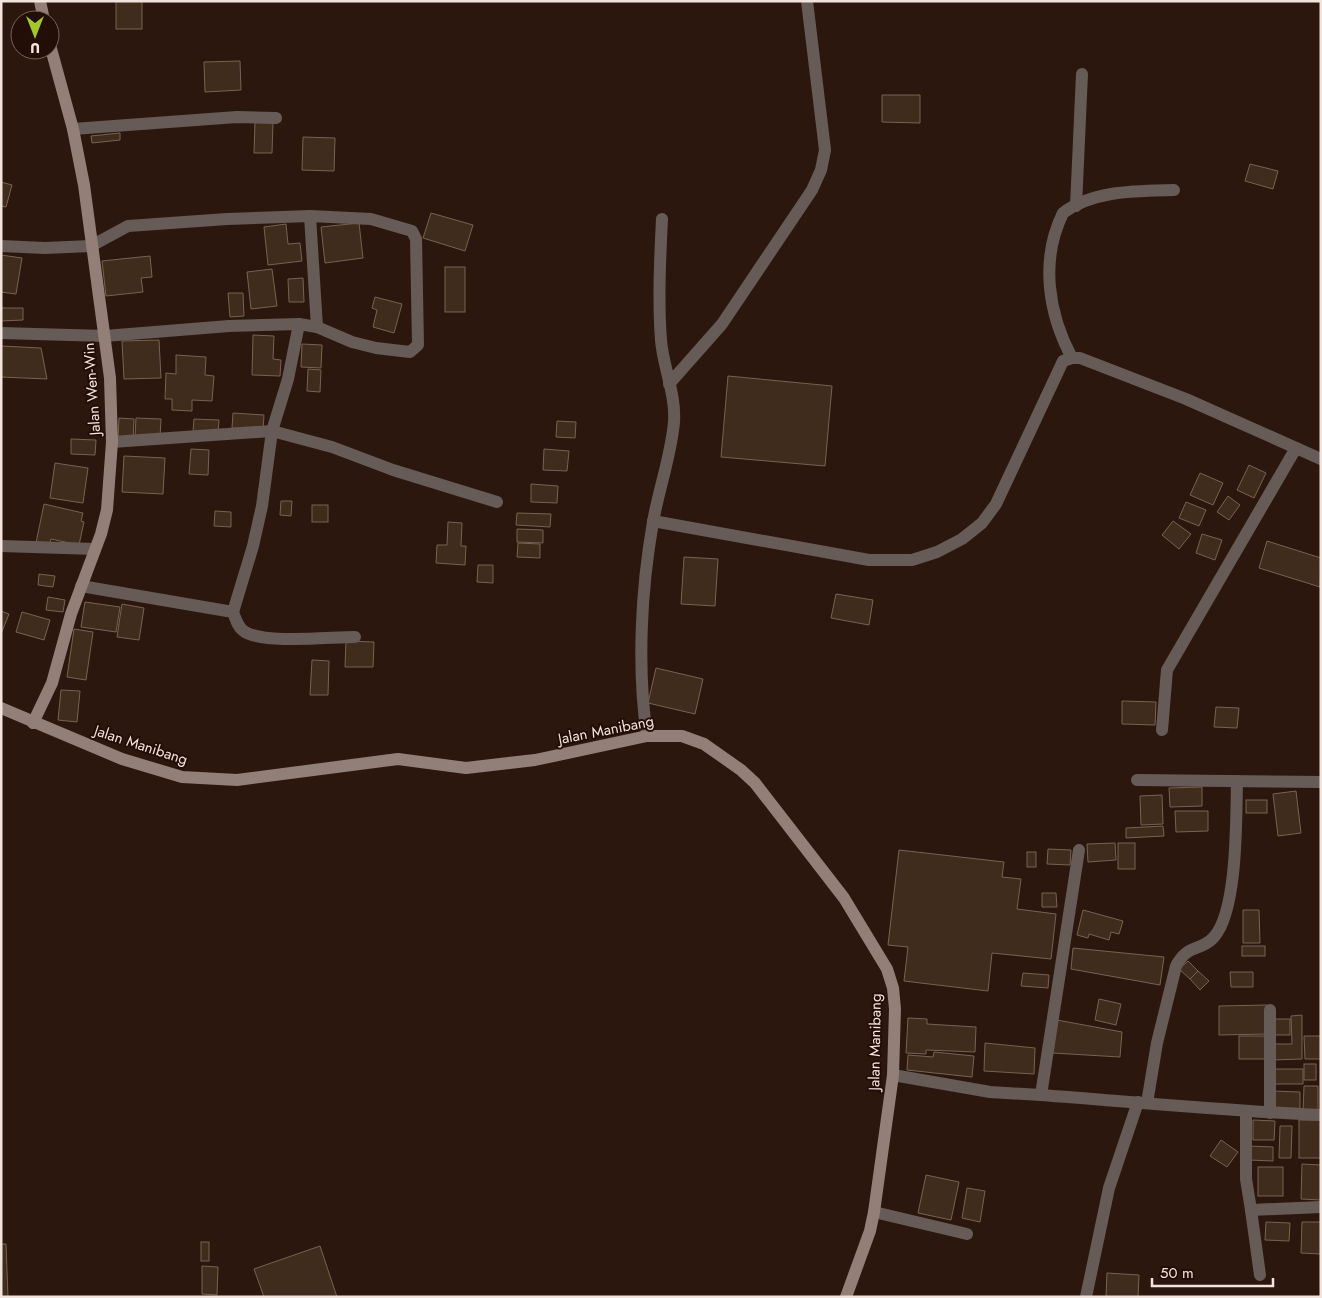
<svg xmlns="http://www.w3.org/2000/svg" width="1322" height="1298" font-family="Jost,sans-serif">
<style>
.building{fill:#402c1d;stroke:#786251}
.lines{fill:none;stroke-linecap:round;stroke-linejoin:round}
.street{stroke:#675b57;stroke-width:12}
.secondary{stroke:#927f78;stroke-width:12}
.labels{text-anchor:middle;stroke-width:4;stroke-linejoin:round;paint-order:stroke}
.street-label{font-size:15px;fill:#f3e3dd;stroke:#220e06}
</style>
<rect width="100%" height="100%" fill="#2c170f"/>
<g class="building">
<rect x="116" y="1" width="26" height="28"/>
<path d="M240,61L241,90L205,92L204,62Z"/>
<path d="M882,95H920V123L882,122Z"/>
<path d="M255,121L273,122L272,153H254Z"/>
<path d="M120,133V140L92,143L91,136Z"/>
<path d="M303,137L335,138L334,171L302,170Z"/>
<path d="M1250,164L1278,171L1273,189L1245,181Z"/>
<path d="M1,182L12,185L6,207L1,206Z"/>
<path d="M431,213L473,225L465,251L423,238Z"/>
<path d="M359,223L363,258L325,263L321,227Z"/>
<path d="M286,224L288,244L300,243L302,261L268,265L264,227Z"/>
<path d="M1,255L22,258L16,294L1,292Z"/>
<path d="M150,256L152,277L141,278L143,292L106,296L102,261Z"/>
<rect x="445" y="267" width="20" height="45"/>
<path d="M272,269L277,306L251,309L247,272Z"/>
<path d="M303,278L304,302H289L288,279Z"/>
<path d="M228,293H243L244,316L230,317Z"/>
<path d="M375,297L402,304L394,333L373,327L377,310L372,308Z"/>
<path d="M1,308H23V320L1,321Z"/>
<path d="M253,335L274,336L273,359L281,360L280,376L252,375Z"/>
<path d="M159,340L161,378L124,379L122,341Z"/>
<path d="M302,344L322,345L321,368L301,367Z"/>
<path d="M1,346L41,348L47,379L1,377Z"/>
<path d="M176,355L206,357L205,375L214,376L212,401L192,400V411L172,410V399H165L166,373L176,374Z"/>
<path d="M308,369L321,370L320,392L307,391Z"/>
<path d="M728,376L832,386L825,466L721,457Z"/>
<path d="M233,413L264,415L263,430L232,428Z"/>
<path d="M119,418L134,419L133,439L118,438Z"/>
<path d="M136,418L161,419L160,438L135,437Z"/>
<path d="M194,419L219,420L218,433L193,432Z"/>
<path d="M557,421L576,422L575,438L556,437Z"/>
<path d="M71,439L96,440L95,455L71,454Z"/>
<path d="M191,449L209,450L208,475L189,474Z"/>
<path d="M544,449L569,451L567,471L543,470Z"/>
<path d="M124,456L165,458L163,494L122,492Z"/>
<path d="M55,463L88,468L83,503L50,498Z"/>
<path d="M1249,465L1266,473L1254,498L1237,490Z"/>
<path d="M1200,473L1223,483L1213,505L1190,495Z"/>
<path d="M531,484L558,486L557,503L531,502Z"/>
<path d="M1228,496L1240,505L1229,520L1217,512Z"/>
<path d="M281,501H292L291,516L280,515Z"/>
<path d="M1186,502L1206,510L1199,526L1179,518Z"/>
<path d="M44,504L83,513L81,521L84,522L79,545L51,539L49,546L36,543Z"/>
<rect x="312" y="505" width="16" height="17"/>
<path d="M215,511L231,512V527L214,526Z"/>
<path d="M517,513L551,514L550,527L516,525Z"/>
<path d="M1173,521L1191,534L1179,549L1162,535Z"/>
<path d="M448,522L462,523L461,546H466L465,565L436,563L437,545H447Z"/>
<path d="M517,529L543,530V543L517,542Z"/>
<path d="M1202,534L1222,540L1215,560L1196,553Z"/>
<path d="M1267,541L1321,558L1320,587L1259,568Z"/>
<path d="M518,543L540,544V558L517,557Z"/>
<path d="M684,557L718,559L715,606L681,604Z"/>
<path d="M478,565H493V583L477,582Z"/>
<path d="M39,574L55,576L53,587L38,585Z"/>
<path d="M836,594L873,600L869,625L831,618Z"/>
<path d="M48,597L65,600L63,612L46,610Z"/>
<path d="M85,602L120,607L116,632L81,627Z"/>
<path d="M122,604L144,608L139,640L117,637Z"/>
<path d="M1,611L9,614L1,634Z"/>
<path d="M22,612L50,620L44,640L16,632Z"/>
<path d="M74,629L93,632L86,680L67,677Z"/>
<path d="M346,641L374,642L373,667H345Z"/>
<path d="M312,660L329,661L328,695H310Z"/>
<path d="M656,668L703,679L695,714L648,703Z"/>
<path d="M61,690L80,691L77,722L58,720Z"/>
<path d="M1122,701L1156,702L1155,725L1122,724Z"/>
<path d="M1216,707L1239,708L1237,728L1214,727Z"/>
<path d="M1202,787V806L1170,807L1169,788Z"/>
<path d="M1296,791L1301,833L1278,836L1273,794Z"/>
<path d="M1162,795L1163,824L1141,825L1140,796Z"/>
<rect x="1246" y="800" width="21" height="13"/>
<path d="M1175,811H1208V831L1176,832Z"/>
<path d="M1163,826L1164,836L1126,838V828Z"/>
<path d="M1115,843L1116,860L1088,862L1087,844Z"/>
<rect x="1118" y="843" width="17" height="26"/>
<path d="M1048,849L1071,850L1070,865L1047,864Z"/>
<path d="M899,850L1004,862L1002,877L1021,879L1017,909L1056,914L1051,959L992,953L988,991L904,981L908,947L888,945Z"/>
<rect x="1027" y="852" width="9" height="15"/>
<path d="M1042,893H1056L1057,907H1042Z"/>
<path d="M1083,910L1123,921L1119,934L1111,932L1109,940L1089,934L1088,938L1077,935Z"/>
<path d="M1243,910H1259L1260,943H1243Z"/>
<rect x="1242" y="946" width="23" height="10"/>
<path d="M1073,948L1164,957L1160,985L1071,969Z"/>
<path d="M1188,961L1198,971L1190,979L1179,969Z"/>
<path d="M1198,971L1209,981L1200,990L1190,979Z"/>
<path d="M1230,972H1253V987H1231Z"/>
<path d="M1023,973L1049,975L1048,988L1021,986Z"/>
<path d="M1099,999L1121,1004L1116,1025L1095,1020Z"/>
<path d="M1267,1005L1268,1034L1219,1035V1006Z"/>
<path d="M1302,1015V1059L1272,1060V1044H1292L1291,1016Z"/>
<path d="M908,1018L927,1019V1024L976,1027L975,1052L926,1050V1054L906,1053Z"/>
<rect x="1272" y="1019" width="18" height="16"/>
<path d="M1057,1020L1122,1032L1120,1057L1053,1053Z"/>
<rect x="1239" y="1036" width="29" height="23"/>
<path d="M1304,1036H1321V1059H1305Z"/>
<path d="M985,1043L1035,1048L1034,1074L984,1071Z"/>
<path d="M934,1052L974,1056L972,1077L907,1070L908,1055L933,1057Z"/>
<rect x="1304" y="1064" width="12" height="16"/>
<path d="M1271,1069H1303V1084H1272Z"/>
<path d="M1304,1086H1318V1112H1303Z"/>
<path d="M1273,1091L1300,1092V1110H1273Z"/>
<path d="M1253,1120L1275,1121L1274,1140H1253Z"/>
<rect x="1299" y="1120" width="22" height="38"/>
<path d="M1280,1126H1292L1291,1158H1279Z"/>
<path d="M1221,1140L1238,1152L1227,1167L1210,1156Z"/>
<path d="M1249,1146L1273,1147V1161L1249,1160Z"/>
<path d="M1302,1164L1321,1165V1200L1301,1199Z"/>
<rect x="1258" y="1167" width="25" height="29"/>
<path d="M926,1175L959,1182L951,1220L918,1213Z"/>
<path d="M967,1188L985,1191L980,1222L962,1218Z"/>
<path d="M1266,1222L1290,1223L1289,1241L1265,1240Z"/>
<path d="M1302,1222H1321V1254L1301,1253Z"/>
<rect x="201" y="1242" width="8" height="19"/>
<path d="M1,1244H6L8,1297H1Z"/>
<path d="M320,1246L337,1297H264L254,1269Z"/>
<path d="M202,1266L218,1267L217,1295L202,1294Z"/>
<path d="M1107,1273L1139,1275L1138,1297H1106Z"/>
</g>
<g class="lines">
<g class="street">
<path d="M73,129L237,117L276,118"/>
<path d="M1076,206L1082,74"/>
<path d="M310,216L317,327"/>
<path d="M1,246L45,248L91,246L128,226L227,219L310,216L371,219L412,231L416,239L418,345L410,352L376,348L352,342L317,327L299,324L229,326L105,336L1,333"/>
<path d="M1072,358C1048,313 1040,260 1063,213C1093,190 1137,191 1174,190"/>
<path d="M669,384L722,324L812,190L821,170L825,150L807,1"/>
<path d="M112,442L272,431L332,447L393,470L497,502"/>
<path d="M653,521L869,560H912L937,552L962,539L982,523L996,504L1063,361L1072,358H1080L1186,399L1321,459"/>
<path d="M1,546L95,549"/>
<path d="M81,586L233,612C236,620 238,628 245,632C266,644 329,637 355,637"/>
<path d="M233,612L253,546L262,506L272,431L288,379L299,324"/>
<path d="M1162,730L1167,670L1296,448"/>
<path d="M647,736C637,668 641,590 653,522C659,488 671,456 674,422C676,394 663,367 661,340C658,301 660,259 662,219"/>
<path d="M1137,780L1321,782"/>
<path d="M893,1075L990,1092L1041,1095L1079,850"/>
<path d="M1041,1095C1134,1102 1227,1111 1321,1115"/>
<path d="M1147,1103L1157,1043L1176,966C1188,943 1201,952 1214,937C1238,910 1236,817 1237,781"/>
<path d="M1246,1112V1179L1251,1210L1321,1207"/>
<path d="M1270,1113V1010"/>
<path d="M1251,1210L1260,1275"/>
<path d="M874,1212L967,1234"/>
<path d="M1086,1297L1109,1188L1138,1102"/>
</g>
<g class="secondary">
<path d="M40,1L44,20"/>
<path d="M1,708L122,759L182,777L237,780L398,759L466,768L535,760L647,736H682L704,744L741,770L755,783L844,898L887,969L893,988L895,1009L893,1075L874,1212L870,1231L846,1297"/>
<path d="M33,723L52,683L71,614L101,534L107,510L112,442L110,378L84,185L73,129L50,45"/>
</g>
</g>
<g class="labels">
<g class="street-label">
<text transform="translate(92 389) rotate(-94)" y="5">Jalan Wen-Win</text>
<text transform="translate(606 730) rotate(-11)" y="5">Jalan Manibang</text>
<text transform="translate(141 745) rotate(18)" y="5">Jalan Manibang</text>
<text transform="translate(875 1042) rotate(-89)" y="5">Jalan Manibang</text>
</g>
</g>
<rect width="1322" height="1298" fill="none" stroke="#f3e3dd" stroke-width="5"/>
<g transform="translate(35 35) rotate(180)"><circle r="24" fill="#220e06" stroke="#76635c"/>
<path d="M0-4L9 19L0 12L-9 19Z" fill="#a0c92b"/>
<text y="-8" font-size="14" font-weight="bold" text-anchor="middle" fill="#f3e3dd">U</text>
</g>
<path d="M1152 1278v8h121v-8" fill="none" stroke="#f3e3dd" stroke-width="2.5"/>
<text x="1160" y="1278" font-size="15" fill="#f3e3dd" stroke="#220e06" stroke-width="4" paint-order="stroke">50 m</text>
</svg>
